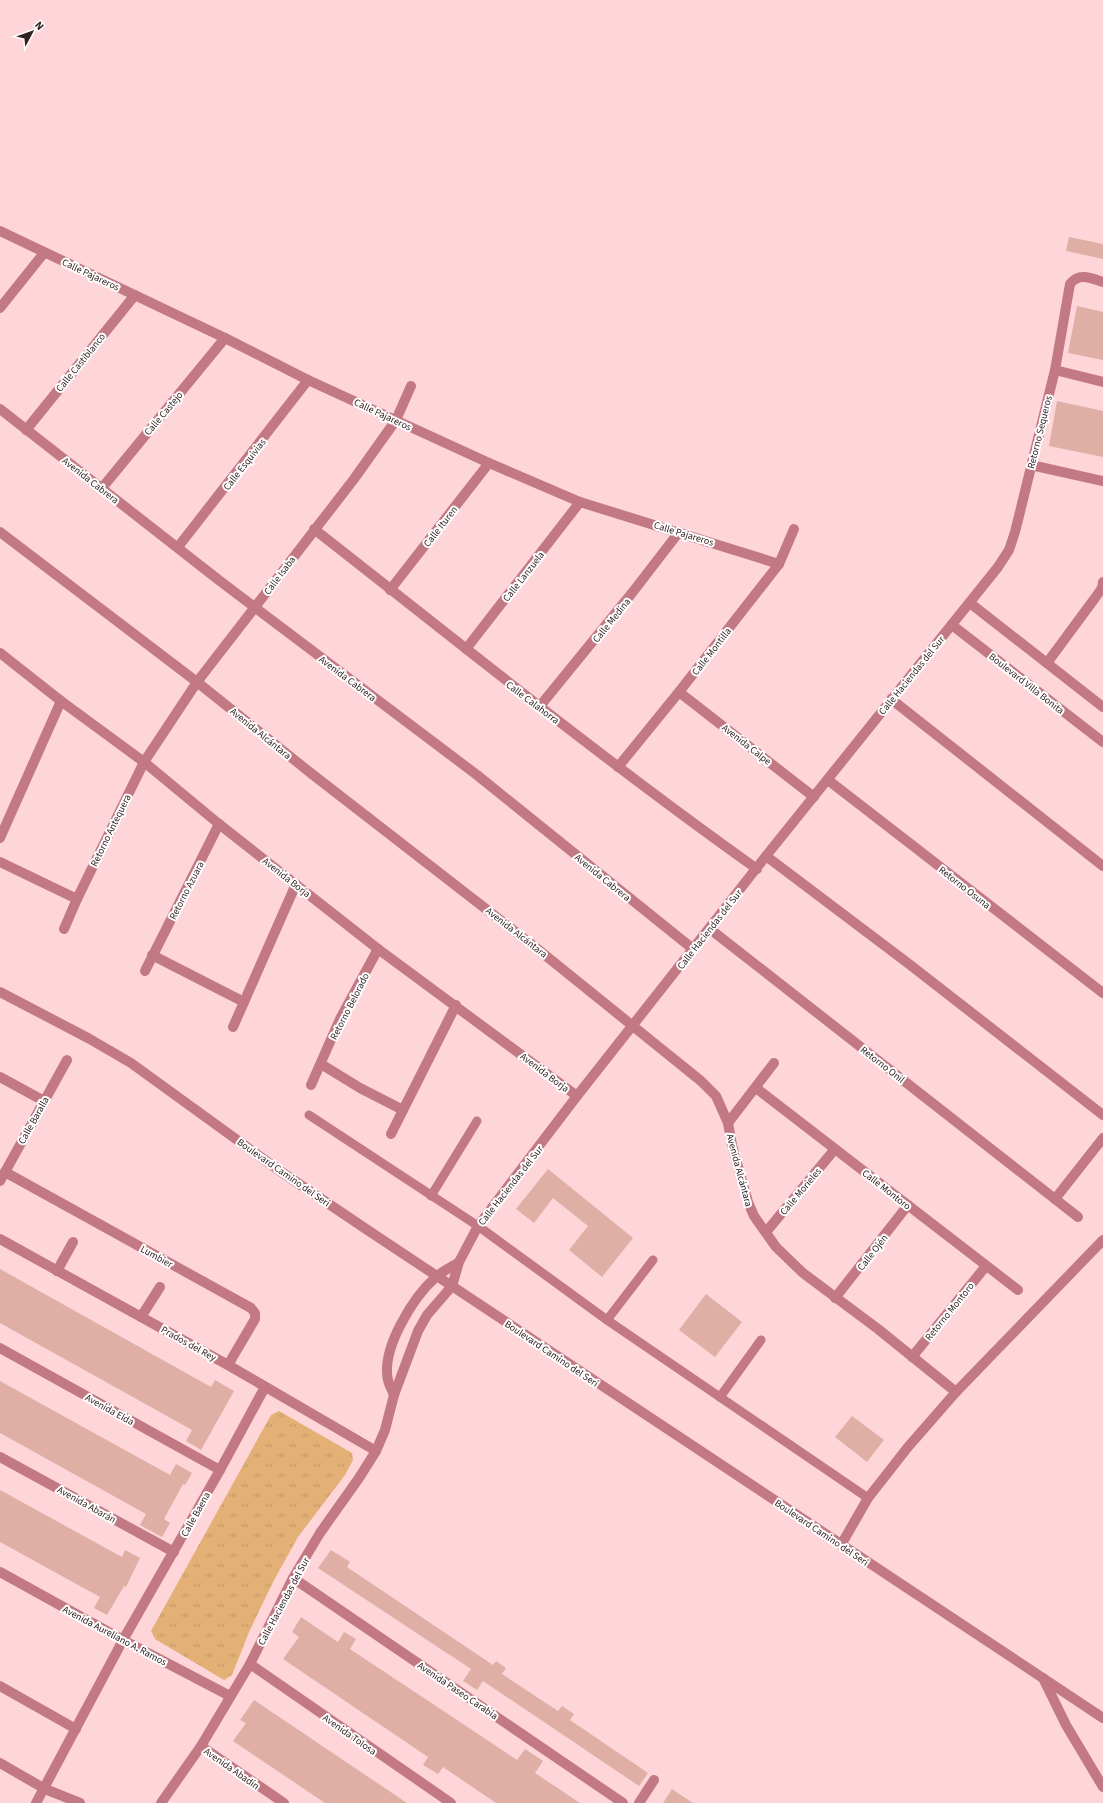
<svg xmlns="http://www.w3.org/2000/svg" width="1103" height="1803" font-family="'Source Sans 3',sans-serif">
<style>
.park{fill:url(#park-tufts)}
.building{fill:#dfafa6}
.lines{fill:none;stroke-linecap:round;stroke-linejoin:round}
.lane{stroke:#c27984;stroke-width:9}
.street{stroke:#c27984;stroke-width:10}
.labels{text-anchor:middle;stroke-width:4;stroke-linejoin:round;paint-order:stroke}
.street-label{font-size:10px;fill:#332123;stroke:#fff}
</style>
<defs>
<pattern id="park-tufts" width="24" height="20" patternUnits="userSpaceOnUse"><rect width="24" height="20" fill="#e3b176"/><path d="M3 7l-1-3M5 7V3M7 7l1-3M15 17l-1-3M17 17v-4M19 17l1-3" fill="none" stroke="#c39866"/></pattern>
</defs>
<rect width="100%" height="100%" fill="#fed5d9"/>
<path class="park" d="M279,1411L352,1453L353,1460L345,1475L298,1537L273,1582L249,1632L232,1675L224,1680L155,1639L151,1631L271,1415Z"/>
<g class="building">
<path d="M1069,237L1103,244V259L1066,251Z"/>
<path d="M1077,306L1103,312V360L1068,353Z"/>
<path d="M1057,401L1103,411V457L1049,446Z"/>
<path d="M548,1169L633,1238L602,1277L569,1250L588,1226L553,1198L534,1223L516,1209Z"/>
<path d="M0,1269L211,1387L215,1380L234,1391L201,1450L186,1441L192,1430L0,1323Z"/>
<path d="M706,1294L742,1322L715,1357L679,1330Z"/>
<path d="M0,1381L170,1475L176,1464L192,1473L185,1485L183,1484L164,1519L170,1523L162,1537L140,1525L146,1514L0,1433Z"/>
<path d="M852,1416L884,1440L867,1462L835,1437Z"/>
<path d="M0,1490L122,1557L125,1550L140,1558L126,1587L124,1586L107,1615L94,1608L100,1597L0,1542Z"/>
<path d="M331,1550L350,1562L347,1567L493,1665L496,1661L506,1668L502,1674L558,1711L562,1706L574,1714L570,1720L648,1773L639,1786L483,1681L477,1690L463,1681L471,1669L318,1568Z"/>
<path d="M301,1617L338,1642L344,1632L356,1639L350,1649L517,1760L525,1749L543,1761L535,1773L580,1803H496L443,1767L438,1774L423,1765L428,1757L283,1659L299,1637L292,1632Z"/>
<path d="M254,1700L407,1803H325L233,1741L246,1723L240,1720Z"/>
<path d="M672,1789L693,1803H663Z"/>
</g>
<g class="lines">
<g class="lane">
<path d="M309,1115L478,1226L607,1320L868,1498"/>
<path d="M431,1196L477,1121"/>
<path d="M607,1320L653,1260"/>
<path d="M720,1397L761,1340"/>
</g>
<g class="street">
<path d="M0,231L225,338L308,380L489,463L580,502L779,564"/>
<path d="M0,308L44,253"/>
<path d="M1055,370L1103,382"/>
<path d="M0,409L220,581L477,775L693,949"/>
<path d="M26,430L135,295"/>
<path d="M1031,465L1103,481"/>
<path d="M102,488L225,338"/>
<path d="M314,529C461,644 605,761 757,869"/>
<path d="M0,532L197,682L312,774L535,947L701,1081L716,1096L728,1123L732,1145L748,1202L754,1216L776,1247L803,1273L878,1329L956,1392"/>
<path d="M178,547L308,380"/>
<path d="M390,590L489,463"/>
<path d="M970,603L1103,707"/>
<path d="M952,625L1103,742"/>
<path d="M466,649L580,502"/>
<path d="M0,653L61,701L144,762L219,824L378,949L577,1096"/>
<path d="M1047,663L1095,598L1102,588L1103,582"/>
<path d="M679,692L814,797"/>
<path d="M891,699L1103,866"/>
<path d="M540,706L632,593L679,532"/>
<path d="M618,767L679,692L779,564L794,529"/>
<path d="M828,780L1103,993"/>
<path d="M0,838L61,701"/>
<path d="M766,856L909,964L1103,1115"/>
<path d="M0,862L77,899"/>
<path d="M64,929L77,899L144,762L197,682L354,479L396,420L411,386"/>
<path d="M710,929L1078,1217"/>
<path d="M152,955L244,1002"/>
<path d="M145,971L219,824"/>
<path d="M0,992L88,1038L131,1063L280,1171L366,1229L1103,1718"/>
<path d="M233,1027L296,884"/>
<path d="M321,1064L360,1088L403,1110"/>
<path d="M0,1077L44,1101"/>
<path d="M311,1085L340,1019L378,949"/>
<path d="M756,1088L1018,1290"/>
<path d="M728,1123L774,1063"/>
<path d="M391,1134L456,1005"/>
<path d="M5,1172L251,1308L255,1313V1319L228,1365"/>
<path d="M0,1181L67,1060"/>
<path d="M1055,1199L1103,1138"/>
<path d="M766,1232L835,1149"/>
<path d="M0,1239L228,1365L376,1451"/>
<path d="M57,1271L73,1242"/>
<path d="M835,1298L908,1205"/>
<path d="M141,1317L160,1287"/>
<path d="M0,1348L220,1470"/>
<path d="M912,1357L986,1266"/>
<path d="M394,1395C392,1390 389,1385 388,1380C381,1349 413,1297 436,1277C442,1271 452,1267 459,1262"/>
<path d="M0,1457L174,1552"/>
<path d="M841,1545L868,1498L908,1447L956,1392L1103,1240"/>
<path d="M0,1572L123,1640L230,1696"/>
<path d="M293,1578L623,1803"/>
<path d="M250,1664L451,1803"/>
<path d="M1043,1678L1066,1725L1103,1787"/>
<path d="M0,1686L76,1729"/>
<path d="M201,1746L284,1803"/>
<path d="M0,1763L45,1789L80,1803"/>
<path d="M36,1803L123,1640L220,1470L265,1387"/>
<path d="M161,1803L201,1746L250,1664L293,1578L320,1533L359,1478L376,1451L385,1430L394,1395L418,1331L427,1315L452,1286L459,1262L478,1226L577,1096L766,856L998,567L1009,550L1015,532L1055,370L1070,284C1079,272 1091,278 1103,282"/>
<path d="M639,1803L654,1780"/>
</g>
</g>
<g class="labels">
<g class="street-label">
<text transform="translate(91 274) rotate(25)" y="4">Calle Pajareros</text>
<text transform="translate(80 362) rotate(-51)" y="4">Calle Castiblanco</text>
<text transform="translate(163 413) rotate(-50)" y="4">Calle Castejo</text>
<text transform="translate(383 414) rotate(25)" y="4">Calle Pajareros</text>
<text transform="translate(1039 432) rotate(-76)" y="4">Retorno Sequeros</text>
<text transform="translate(244 464) rotate(-52)" y="4">Calle Esquivias</text>
<text transform="translate(91 480) rotate(38)" y="4">Avenida Cabrera</text>
<text transform="translate(440 526) rotate(-52)" y="4">Calle Ituren</text>
<text transform="translate(684 533) rotate(17)" y="4">Calle Pajareros</text>
<text transform="translate(279 575) rotate(-53)" y="4">Calle Isaba</text>
<text transform="translate(523 576) rotate(-52)" y="4">Calle Lanzuela</text>
<text transform="translate(611 620) rotate(-51)" y="4">Calle Medina</text>
<text transform="translate(711 651) rotate(-52)" y="4">Calle Montilla</text>
<text transform="translate(911 675) rotate(-51)" y="4">Calle Haciendas del Sur</text>
<text transform="translate(348 678) rotate(37)" y="4">Avenida Cabrera</text>
<text transform="translate(1027 683) rotate(38)" y="4">Boulevard Villa Bonita</text>
<text transform="translate(533 702) rotate(37)" y="4">Calle Calahorra</text>
<text transform="translate(261 733) rotate(39)" y="4">Avenida Alcántara</text>
<text transform="translate(747 744) rotate(38)" y="4">Avenida Calpe</text>
<text transform="translate(110 830) rotate(-64)" y="4">Retorno Antequera</text>
<text transform="translate(287 877) rotate(38)" y="4">Avenida Borja</text>
<text transform="translate(603 877) rotate(39)" y="4">Avenida Cabrera</text>
<text transform="translate(965 887) rotate(38)" y="4">Retorno Osuna</text>
<text transform="translate(186 890) rotate(-63)" y="4">Retorno Azuara</text>
<text transform="translate(709 929) rotate(-52)" y="4">Calle Haciendas del Sur</text>
<text transform="translate(517 932) rotate(38)" y="4">Avenida Alcántara</text>
<text transform="translate(349 1006) rotate(-63)" y="4">Retorno Belorado</text>
<text transform="translate(883 1064) rotate(38)" y="4">Retorno Onil</text>
<text transform="translate(545 1072) rotate(37)" y="4">Avenida Borja</text>
<text transform="translate(33 1120) rotate(-61)" y="4">Calle Baralla</text>
<text transform="translate(740 1170) rotate(75)" y="4">Avenida Alcántara</text>
<text transform="translate(284 1172) rotate(35)" y="4">Boulevard Camino del Seri</text>
<text transform="translate(510 1185) rotate(-52)" y="4">Calle Haciendas del Sur</text>
<text transform="translate(887 1189) rotate(38)" y="4">Calle Montoro</text>
<text transform="translate(800 1191) rotate(-50)" y="4">Calle Morieles</text>
<text transform="translate(872 1252) rotate(-52)" y="4">Calle Ojén</text>
<text transform="translate(157 1256) rotate(29)" y="4">Lumbier</text>
<text transform="translate(949 1311) rotate(-51)" y="4">Retorno Montoro</text>
<text transform="translate(189 1343) rotate(29)" y="4">Prados del Rey</text>
<text transform="translate(552 1353) rotate(34)" y="4">Boulevard Camino del Seri</text>
<text transform="translate(110 1409) rotate(29)" y="4">Avenida Elda</text>
<text transform="translate(87 1504) rotate(29)" y="4">Avenida Abarán</text>
<text transform="translate(195 1514) rotate(-61)" y="4">Calle Baena</text>
<text transform="translate(822 1532) rotate(34)" y="4">Boulevard Camino del Seri</text>
<text transform="translate(283 1601) rotate(-62)" y="4">Calle Haciendas del Sur</text>
<text transform="translate(115 1635) rotate(28)" y="4">Avenida Aureliano A. Ramos</text>
<text transform="translate(458 1690) rotate(34)" y="4">Avenida Paseo Carabia</text>
<text transform="translate(350 1734) rotate(35)" y="4">Avenida Tolosa</text>
<text transform="translate(232 1768) rotate(35)" y="4">Avenida Abadín</text>
</g>
</g>
<g transform="translate(32 32) rotate(49)" stroke="#ffffff" stroke-width="3" paint-order="stroke">
<path d="M0-3L7 15L0 10L-7 15Z" fill="#332123"/>
<text y="-6" font-size="11" font-weight="bold" text-anchor="middle" fill="#332123">N</text>
</g>
</svg>
